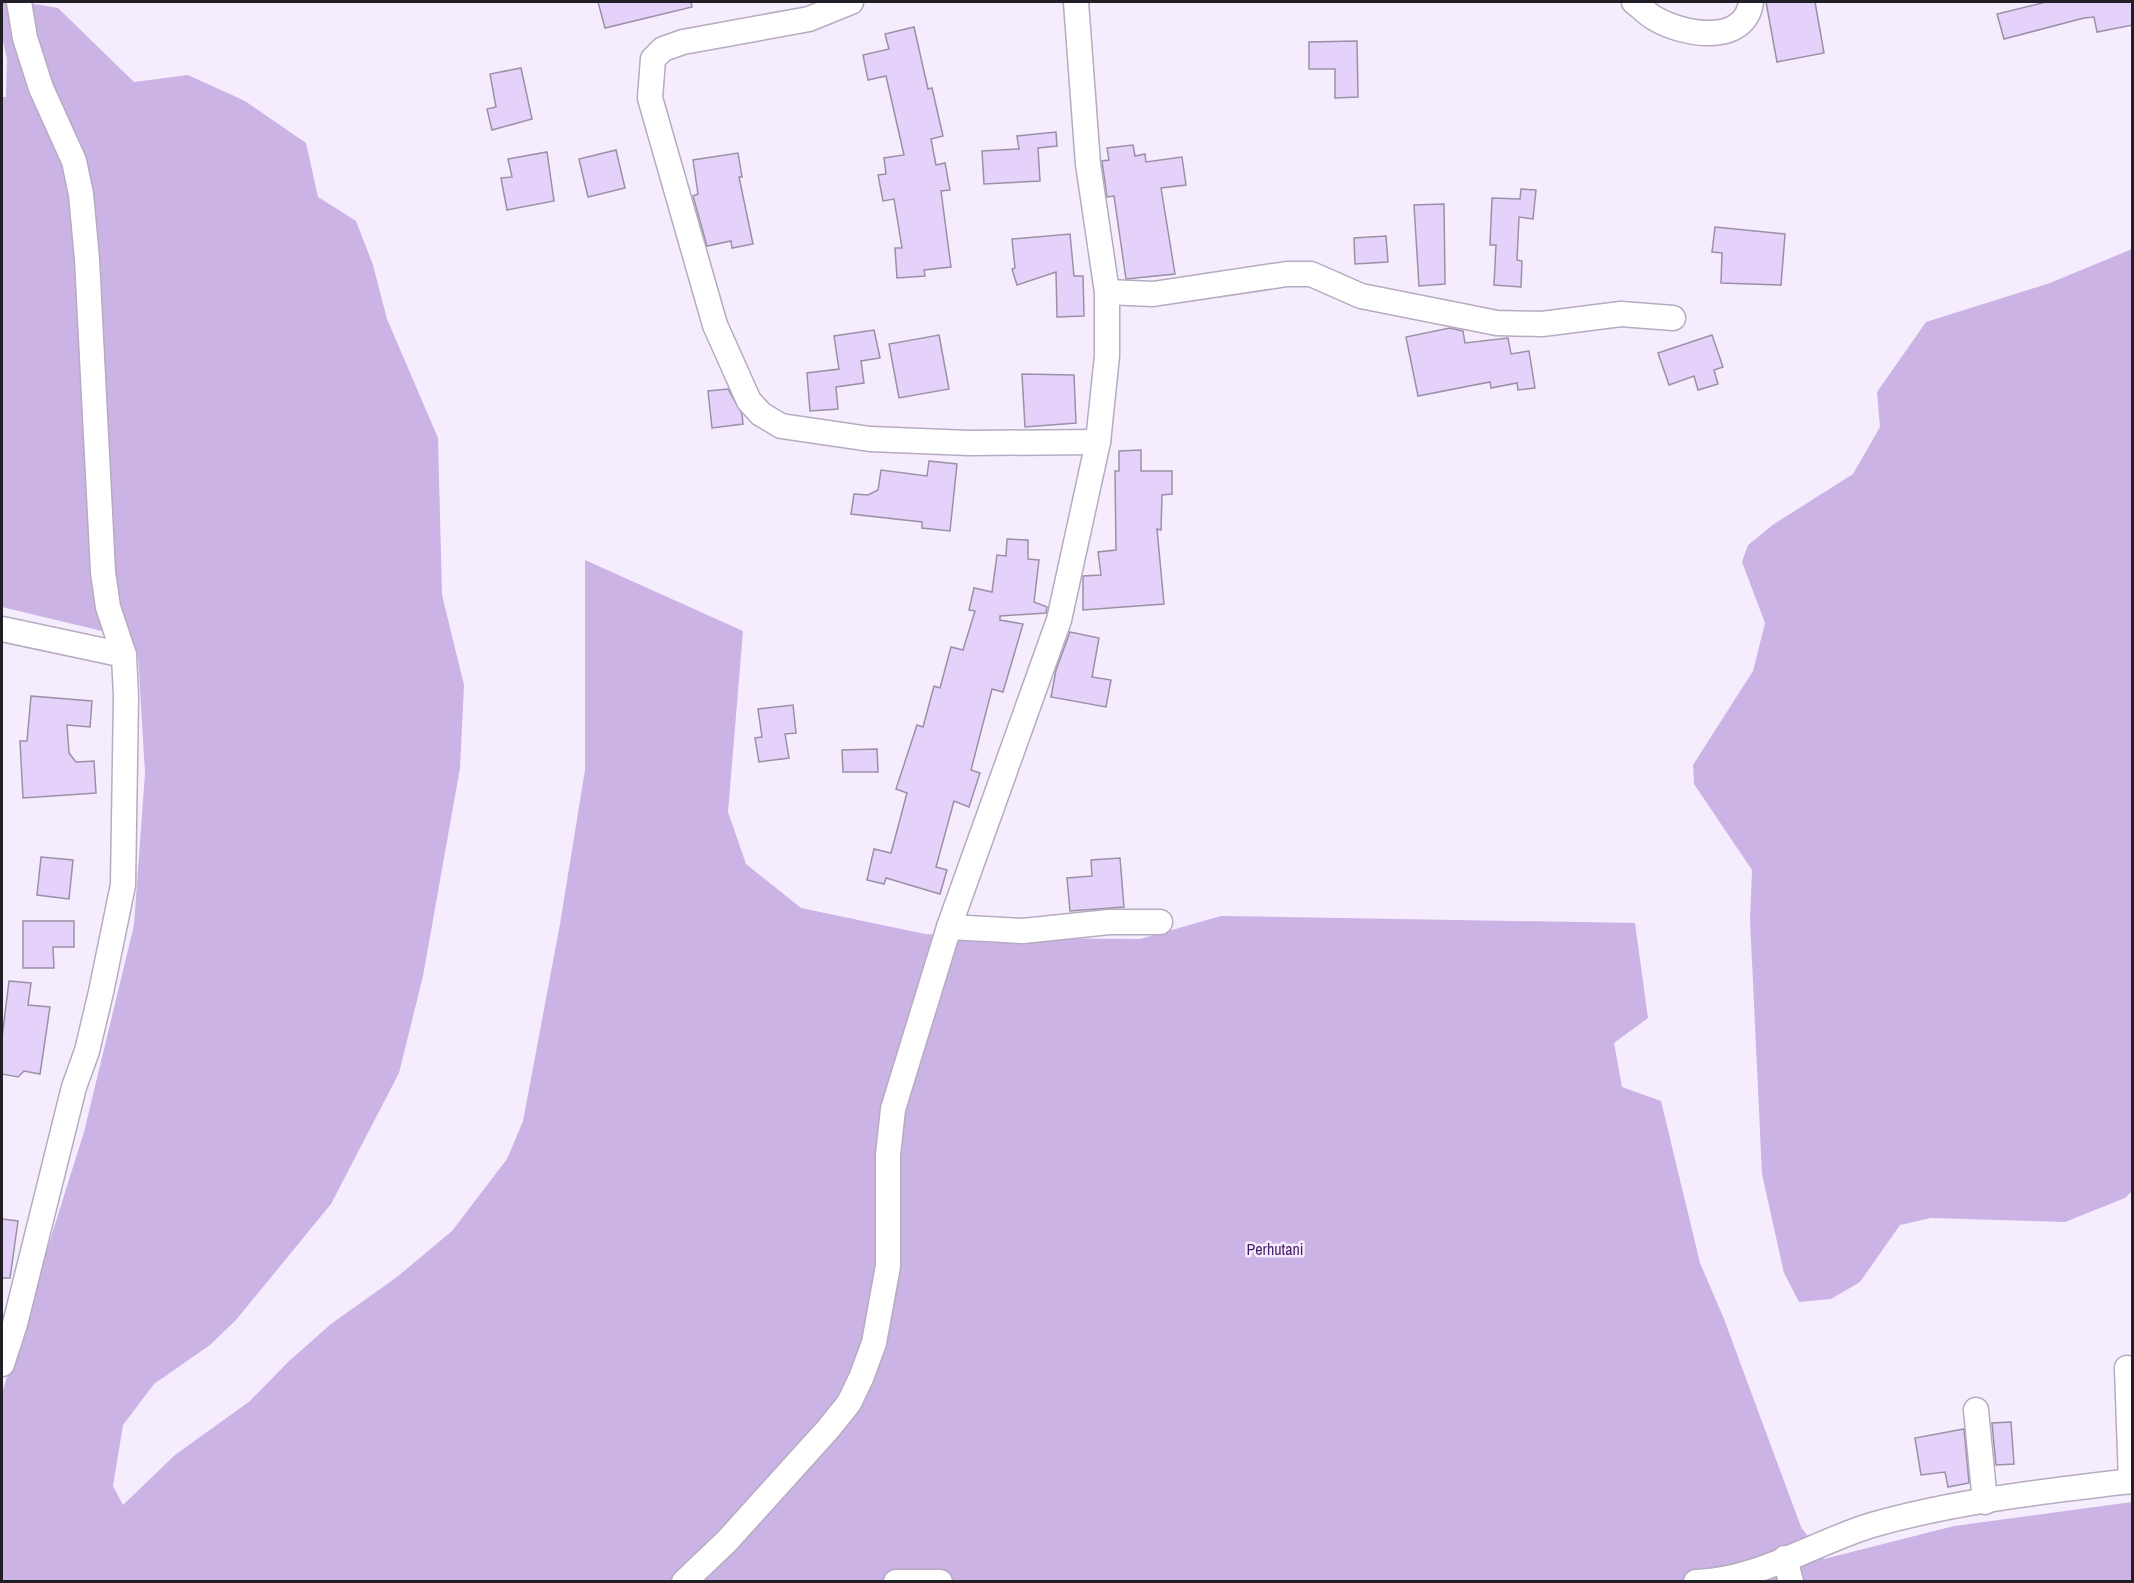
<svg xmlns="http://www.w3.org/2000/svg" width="2134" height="1583" font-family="'Archivo Narrow',sans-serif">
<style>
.green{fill:#ccb3e5}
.building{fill:#e5d2fa;stroke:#9b91a6;stroke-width:1.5}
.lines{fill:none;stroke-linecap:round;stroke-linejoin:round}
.minor-casing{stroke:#b6abc1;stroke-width:27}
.minor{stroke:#fff;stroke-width:24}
.labels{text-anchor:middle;stroke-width:5;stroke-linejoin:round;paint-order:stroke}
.park-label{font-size:16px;fill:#461b65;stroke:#f5ecfe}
</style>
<rect width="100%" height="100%" fill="#f5ecfe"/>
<g class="green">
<path d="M2,2H23L58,8L134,82L188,75L245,101L306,143L318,197L356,221L373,265L387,319L438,438L442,595L464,685L460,768L423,976L399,1073L331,1204L236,1320L210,1345L154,1384L123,1425L113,1486L123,1505L175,1455L250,1401L289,1361L331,1324L397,1277L452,1231L507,1159L523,1121L560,924L585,770V560L743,631L728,812L746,864L801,908L925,934L994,938L1140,939L1221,916L1635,923L1648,1018L1614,1043L1622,1087L1661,1101L1700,1263L1724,1319L1801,1527L1824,1559L1954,1526L2132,1502V1581H2V1393L84,1132L134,925L145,773L138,655L131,638L2,607V97H6L7,59L2,37Z"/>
<path d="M2132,249V1191L2125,1198L2065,1222L1931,1218L1900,1225L1860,1282L1831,1299L1799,1302L1784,1273L1762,1174L1750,919L1752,870L1694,784L1693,765L1753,671L1765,623L1742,562L1748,545L1774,524L1853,474L1880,427L1877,392L1926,322L2050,283Z"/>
</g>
<g class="building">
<path d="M598,2H691L692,7L605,28Z"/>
<path d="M1766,2H1815L1824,53L1777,62Z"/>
<path d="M2046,2H2133V25L2097,32L2094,17L2084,18L2004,39L1997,14Z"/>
<path d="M914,27L928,89L932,88L943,136L931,139L936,165L945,163L950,190L941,191L951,267L924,270L925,276L897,278L895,248H902L894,199L883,201L878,175L886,174L884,158L904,155L886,76L868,80L863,55L889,49L885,34Z"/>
<path d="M1357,41L1358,97L1335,98V69H1309V42Z"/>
<path d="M521,68L532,119L492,130L487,109L496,107L490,74Z"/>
<path d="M1056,132L1057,146L1038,148L1040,181L984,184L982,151L1019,149L1017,136Z"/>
<path d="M1133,145L1135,156L1145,154L1146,162L1182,157L1186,185L1161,188L1175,274L1126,279L1114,196L1107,197L1102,161L1109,160L1107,148Z"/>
<path d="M616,150L625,188L588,197L579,159Z"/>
<path d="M547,152L554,201L507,210L501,178L512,177L508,159Z"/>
<path d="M738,153L742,177H739L753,244L732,248L731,241L707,246L693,196L698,194L693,160Z"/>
<path d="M1521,189L1536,190L1533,219L1519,217L1517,260L1522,261L1521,287L1494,285L1496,245H1490L1492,198L1520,199Z"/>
<path d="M1444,204L1445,284L1419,286L1414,205Z"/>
<path d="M1715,227L1785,234L1781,285L1721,283L1722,253L1712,252Z"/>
<path d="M1070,234L1074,276H1083L1084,316L1057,317L1056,272L1017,285L1012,269L1015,268L1012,239Z"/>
<path d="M1386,236L1388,262L1355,264L1354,238Z"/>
<path d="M1450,328L1463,331L1465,343L1508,338L1511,354L1529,351L1535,388L1518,390L1517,383L1491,388L1490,382L1418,396L1406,337Z"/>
<path d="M874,330L880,358L861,361L864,383L836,387L838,409L810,411L807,373L839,369L834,336Z"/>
<path d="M939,335L949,389L899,398L889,344Z"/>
<path d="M1712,335L1723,367L1714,370L1718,384L1698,390L1694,376L1669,385L1658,353Z"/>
<path d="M1022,374L1074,375L1076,423L1025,427Z"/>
<path d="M728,389L742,414L743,424L712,428L708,391Z"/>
<path d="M1141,450V471H1172V494L1162,495L1161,530L1157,529L1164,604L1083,610V576L1101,575L1098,552L1116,550L1115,471H1119V451Z"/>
<path d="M929,461L957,464L950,531L922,528V522L851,514L854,494L868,495L878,490L881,470L927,476Z"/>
<path d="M1007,539L1028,540V559L1039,560L1034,602L1047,607L1046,613L1000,616V620L1023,624L1003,692L992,689L971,770L980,773L969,807L954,801L936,867L947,870L940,894L886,878L884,884L867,880L874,849L891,853L907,793L896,789L917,725L923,727L934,686L940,688L951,647L963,650L975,611L969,610L974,588L992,592L997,555L1006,556Z"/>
<path d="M1070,632L1099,638L1092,677L1111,680L1106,707L1051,697L1056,670Z"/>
<path d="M31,696L92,701L90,727L67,725L69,753L76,762L94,761L96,793L23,798L20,741H27Z"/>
<path d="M793,705L796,733L785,734L789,758L759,762L755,738L762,737L758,709Z"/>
<path d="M877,749L878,772H843L842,750Z"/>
<path d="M41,857L73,860L69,899L37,895Z"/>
<path d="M1120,858L1124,907L1070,911L1067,878L1092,876L1091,860Z"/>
<path d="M23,921H74V947H53L54,968H23Z"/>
<path d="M9,981L31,983L28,1005L50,1007L40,1074L24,1071L18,1077L2,1074V1038Z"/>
<path d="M2,1219L18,1221L10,1278H2Z"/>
<path d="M2011,1422L2014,1464L1996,1465L1992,1423Z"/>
<path d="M1964,1429L1969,1483L1948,1487L1945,1472L1921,1475L1915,1438Z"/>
</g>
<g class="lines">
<defs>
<g id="minor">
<path d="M851,2L809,19L683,42L663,49L653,59L650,98L715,325L749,401L761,414L781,426L870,439L969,443L1098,442"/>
<path d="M1634,2C1641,7 1648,15 1656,19C1684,35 1745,46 1751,2"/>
<path d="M1107,292L1153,294L1287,274H1311L1361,296L1497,323L1542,324L1621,314L1673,318"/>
<path d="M2,629L124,655"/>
<path d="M949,927L1023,931L1109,922H1160"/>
<path d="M2,1364L15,1324L74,1087L87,1051L101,992L123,885L126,697L124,655L108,607L103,572L87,259L81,194L74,161L41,88L25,38L19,2"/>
<path d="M2127,1368L2131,1481"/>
<path d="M1976,1410L1985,1502"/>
<path d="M1785,1558L1791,1582"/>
<path d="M684,1582L727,1541L829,1428L849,1403L861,1378L874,1343L888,1266V1155L893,1109L949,927L1059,620L1098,442L1107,356V292L1088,164L1076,2"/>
<path d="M896,1582H940"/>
<path d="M1696,1582C1759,1580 1813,1543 1872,1525C1956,1501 2046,1491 2132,1481"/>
</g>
</defs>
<use href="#minor" class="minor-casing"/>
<use href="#minor" class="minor"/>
</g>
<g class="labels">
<g class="park-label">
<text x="1275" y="1255">Perhutani</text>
</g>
</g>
<rect width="2134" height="1583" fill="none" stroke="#221e26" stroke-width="6"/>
</svg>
